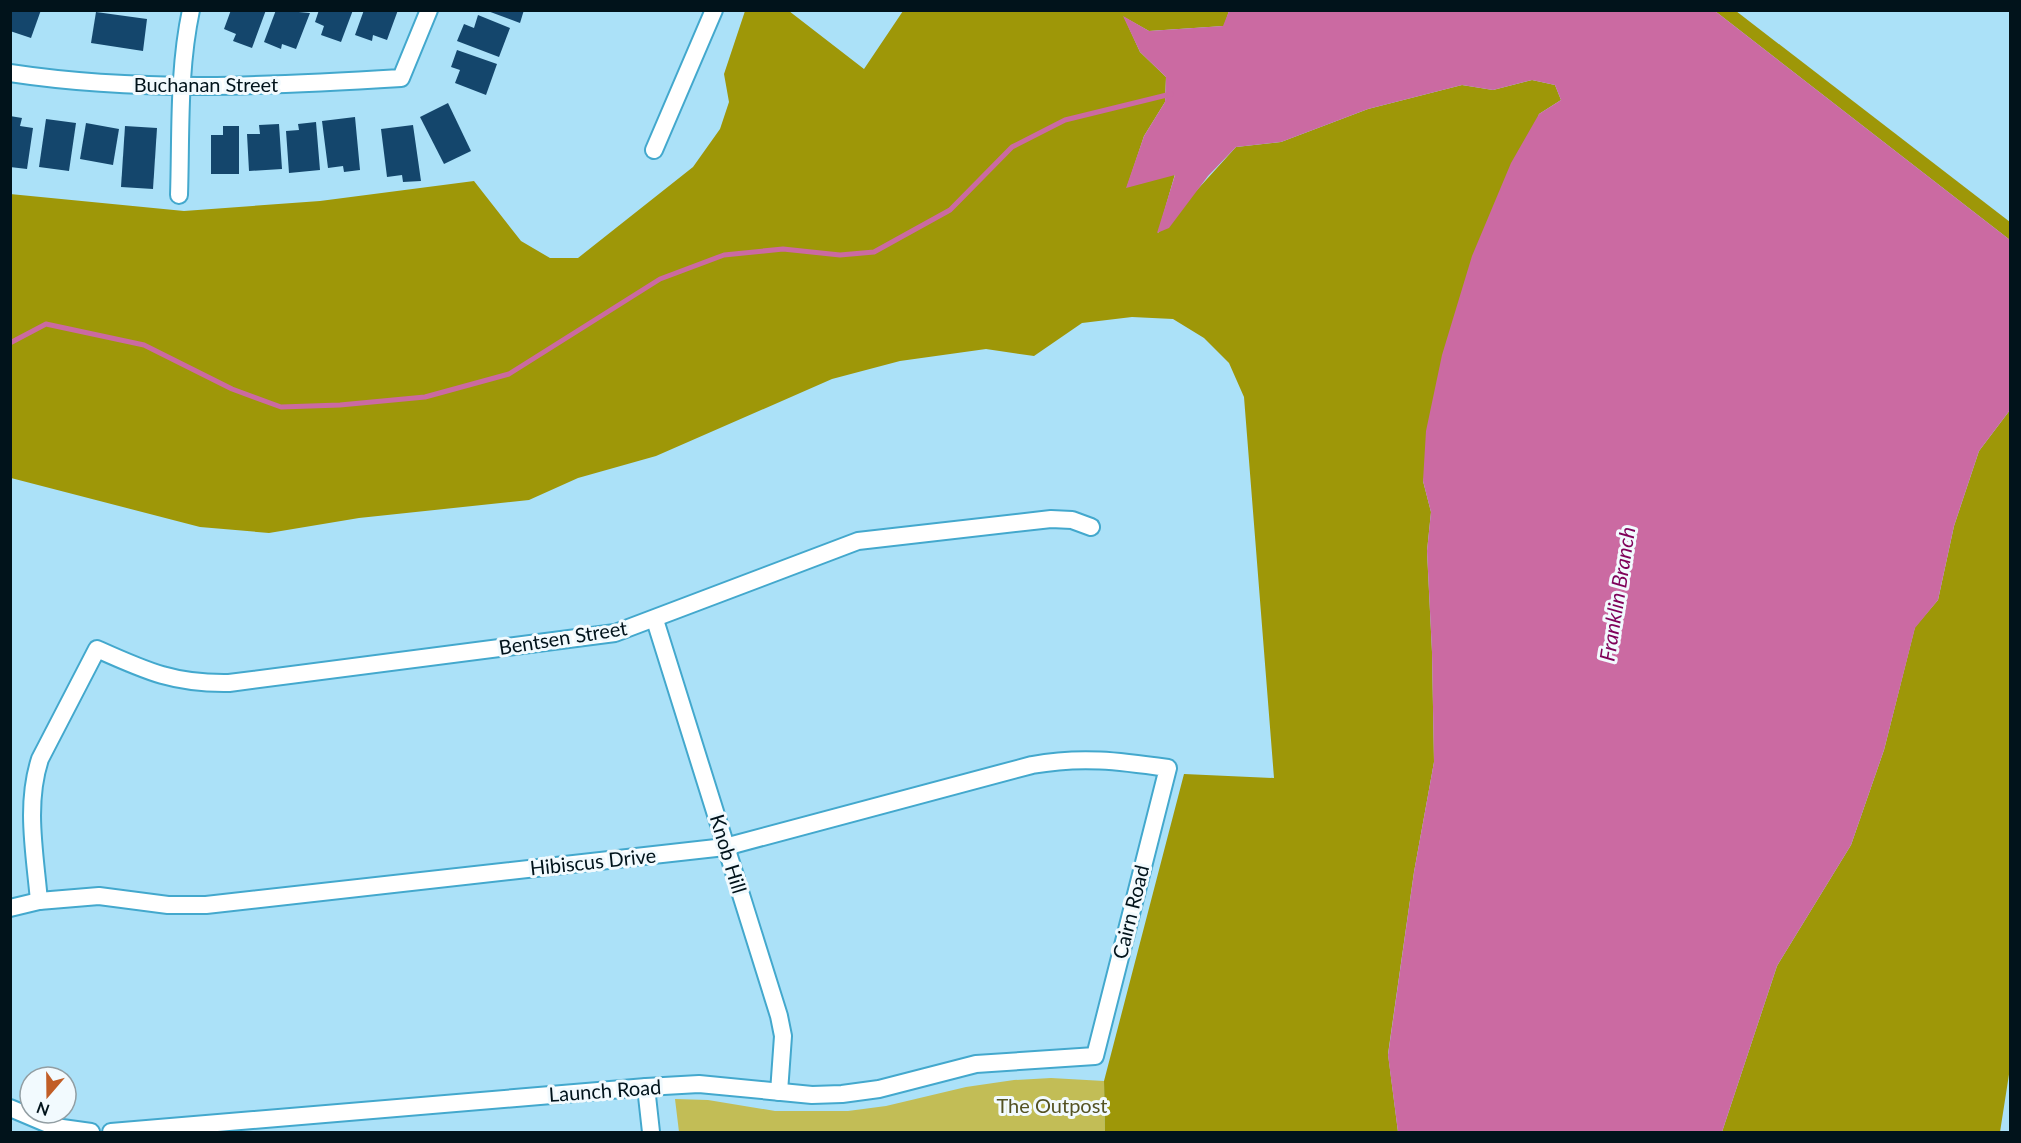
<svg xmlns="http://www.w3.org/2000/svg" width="2021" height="1143" font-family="Lato,sans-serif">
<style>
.green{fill:#c2bd56}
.forest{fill:#9e9708}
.water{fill:#cb6aa2}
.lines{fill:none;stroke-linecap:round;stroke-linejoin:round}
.stream{stroke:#cb6aa2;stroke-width:5}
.building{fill:#14466c}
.street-casing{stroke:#43a8cd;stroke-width:20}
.street{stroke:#fff;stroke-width:16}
.labels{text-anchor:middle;stroke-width:6;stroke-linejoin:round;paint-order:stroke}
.street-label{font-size:20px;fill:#01131b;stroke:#f2fafe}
.park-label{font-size:20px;fill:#545222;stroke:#f2fafe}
.water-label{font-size:21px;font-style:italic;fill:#7f0059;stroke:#f2fafe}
</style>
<rect width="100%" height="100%" fill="#abe1f8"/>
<path class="green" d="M1051,1078L1104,1081L1105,1132H679L675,1099L708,1100L775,1111H848L886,1106L966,1087L1014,1080Z"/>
<g class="forest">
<path d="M745,11H789L864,69L903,11H1229L1224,26L1149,31L1124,17L1140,52L1166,77L1165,102L1144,136L1127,187L1175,174L1158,233L1236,147L1281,142L1368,109L1462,85L1493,90L1532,80L1555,85L1561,100L1539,114L1423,481L1431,512L1427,551L1432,652L1434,762L1414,872L1388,1054L1398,1132H1105L1104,1081L1184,774L1274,778L1244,397L1229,363L1204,338L1173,319L1132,317L1082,323L1034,356L986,349L900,361L832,379L656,456L578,478L529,500L359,518L269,533L200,527L11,478L10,194L184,211L320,201L474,181L521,241L550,258H578L693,167L720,129L729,102L724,74Z"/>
<path d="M1715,11H1736L2010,222V240Z"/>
<path d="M2010,410V1068L2000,1132H1722L1777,966L1851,845L1884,750L1915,627L1938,600L1954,526L1979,451Z"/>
</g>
<path class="water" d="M1229,11H1715L2010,240V410L1979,451L1954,526L1938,600L1915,628L1884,750L1851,845L1777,966L1722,1132H1398L1388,1055L1414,872L1434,762L1432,652L1427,551L1431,512L1423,481L1426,431L1442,355L1472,256L1511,163L1539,114L1561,100L1555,85L1532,80L1493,90L1462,85L1368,109L1281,142L1236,147L1208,176L1169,228L1157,233L1175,175L1126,188L1144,136L1165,102L1166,77L1140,52L1123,16L1149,31L1223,26Z"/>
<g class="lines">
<path class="stream" d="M10,343L46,324L144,345L232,389L281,407L340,405L425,397L509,374L660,279L724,255L783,249L840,255L874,252L950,210L1012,147L1065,120L1171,94"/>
</g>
<g class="building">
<path d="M10,10H41L31,38L10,31Z"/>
<path d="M231,10H266L252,48L233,41L236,34L224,29Z"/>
<path d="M276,10L310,13L296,49L282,44L281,49L264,42Z"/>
<path d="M319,10H353L341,42L321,35L324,26L315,22Z"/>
<path d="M364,10H398L387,40L373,35L372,41L355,35Z"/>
<path d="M485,10H524L520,23Z"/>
<path d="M96,12L147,19L143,51L91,43Z"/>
<path d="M478,15L510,28L499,57L457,41L464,24L474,28Z"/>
<path d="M457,50L497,64L486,95L455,83L460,70L451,67Z"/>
<path d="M448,103L471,151L444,164L420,117Z"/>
<path d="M10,116L22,118L20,126L33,128L27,169L10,167Z"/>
<path d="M355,117L360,170L344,172L343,166L328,168L322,121Z"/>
<path d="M46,119L76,123L69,171L39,167Z"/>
<path d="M316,122L320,170L289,173L286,131L299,130L298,124Z"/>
<path d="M86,123L119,129L113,165L80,159Z"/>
<path d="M279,124L282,169L249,171L247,134H260L259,125Z"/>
<path d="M413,125L421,181L403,182L402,175L387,177L381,129Z"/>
<path d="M125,126L157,128L153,189L121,187Z"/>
<path d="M223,126H239V174H211V135H223Z"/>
</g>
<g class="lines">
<defs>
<g id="street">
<path d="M10,73C142,93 269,86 401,78L429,10"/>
<path d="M654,150L714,10"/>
<path d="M179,195C181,134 178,71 191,10"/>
<path d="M655,620L779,1016L783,1036L779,1092"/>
<path d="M39,901C35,854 25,805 40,759L97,649C146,671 174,684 229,683L615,633L858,541L1051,519L1072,520L1091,527"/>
<path d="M10,908L39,901L99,896L168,905H206L725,847L1032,765C1081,756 1119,761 1168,768L1095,1056L976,1064L879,1089L842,1094L812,1095L699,1084L646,1087L111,1132"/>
<path d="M646,1087L651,1132"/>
<path d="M10,1108L55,1127L91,1132"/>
</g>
</defs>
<use href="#street" class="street-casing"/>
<use href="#street" class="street"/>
</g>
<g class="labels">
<g class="street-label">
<text x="206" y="92">Buchanan Street</text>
<text transform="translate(563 638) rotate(-9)" y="7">Bentsen Street</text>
<text transform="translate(728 854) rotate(73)" y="7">Knob Hill</text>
<text transform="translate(593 862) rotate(-6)" y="7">Hibiscus Drive</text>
<text transform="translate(1131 912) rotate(-76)" y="7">Cairn Road</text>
<text transform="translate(605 1091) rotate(-4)" y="7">Launch Road</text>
</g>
<g class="park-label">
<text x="1052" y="1113">The Outpost</text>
</g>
<g class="water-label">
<text transform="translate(1618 594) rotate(-81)" y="7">Franklin Branch</text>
</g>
</g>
<rect width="2021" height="1143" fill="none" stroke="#01131b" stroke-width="24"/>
<g transform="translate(48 1095) rotate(200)"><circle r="28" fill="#f2fafe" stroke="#929ea3" stroke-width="1.5"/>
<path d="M0-4.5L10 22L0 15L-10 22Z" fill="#c15d26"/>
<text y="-9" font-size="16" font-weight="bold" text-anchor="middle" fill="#01131b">N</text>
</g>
</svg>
